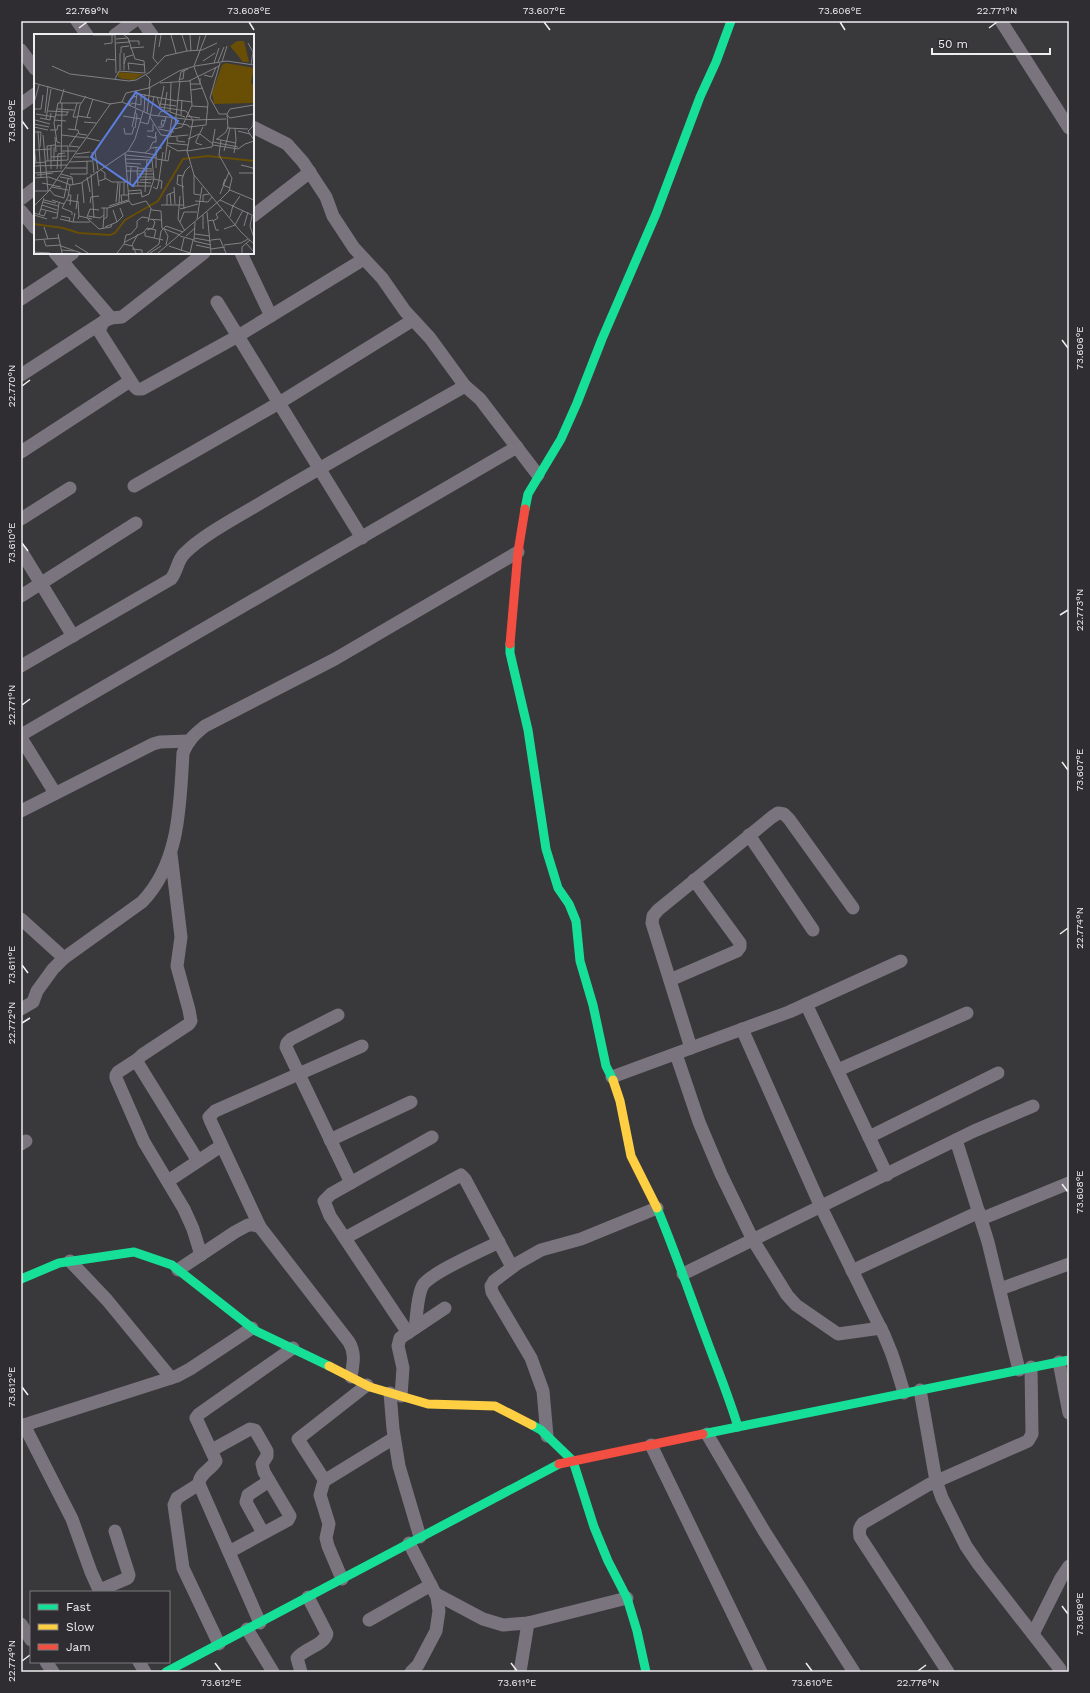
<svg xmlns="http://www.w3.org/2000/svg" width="1090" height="1693" font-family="'Work Sans',sans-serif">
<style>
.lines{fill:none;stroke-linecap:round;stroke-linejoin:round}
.street{stroke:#7a747f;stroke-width:13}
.fast{stroke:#16e098;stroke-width:9}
.slow{stroke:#ffcf43;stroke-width:9}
.jam{stroke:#f24e42;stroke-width:9}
.ticks{fill:none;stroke:#eeedf0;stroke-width:1.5}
.inset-river{fill:none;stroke:#684f05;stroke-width:2}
.inset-road{fill:none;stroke:#818083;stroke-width:1}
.view{fill:#5c7edf;fill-opacity:0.15;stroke:#5c7edf;stroke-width:2}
.inset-edge{fill:none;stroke:#eeedf0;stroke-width:2}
.neatline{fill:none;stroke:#eeedf0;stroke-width:1.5}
.ticks-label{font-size:10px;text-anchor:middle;fill:#eeedf0}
</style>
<rect width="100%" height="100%" fill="#39383a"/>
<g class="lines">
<g class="street">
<path d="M77,21L87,35"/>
<path d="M142,21L152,35"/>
<path d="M1001,21L1069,128"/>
<path d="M115,35L134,21"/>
<path d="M21,50L35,69"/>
<path d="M21,104L35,94"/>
<path d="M253,127L287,144L303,162L326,197L333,216L354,248L382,278L405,311L430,338L465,386L480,399L538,475"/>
<path d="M21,199L35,188"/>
<path d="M21,211L35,228"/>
<path d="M253,216L310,172"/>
<path d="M55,253L111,318L122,317L204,253"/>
<path d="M241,253L271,316"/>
<path d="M62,261L73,253"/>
<path d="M21,299L68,268"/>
<path d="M217,302L362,538"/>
<path d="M111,318L103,322L99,331L134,386L137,389H142L238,336L364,259"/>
<path d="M21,375L103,322"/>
<path d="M21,452L130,381"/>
<path d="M134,486L279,403L413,320"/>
<path d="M21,519L70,488"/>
<path d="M21,551L73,636"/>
<path d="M21,596L136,523"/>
<path d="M21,666L171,579C178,570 177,560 185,553C204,534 241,515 264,501C330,462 398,424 465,386"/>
<path d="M21,735L517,447"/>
<path d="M21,738L55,793"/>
<path d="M21,811L153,744L160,742L189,741"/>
<path d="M749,835L813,930"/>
<path d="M171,854L181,937L177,966L189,1010L191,1021L189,1024L142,1055L138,1059L137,1062L198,1161"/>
<path d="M21,919L64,958"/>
<path d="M670,980L737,951L740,947V943L694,880"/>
<path d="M806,1004L887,1175"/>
<path d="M21,1009L33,1002L37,991L53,969L64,958L142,902C180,863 180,804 183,753C188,740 195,734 205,726L335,659L518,552"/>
<path d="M338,1015L291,1039L287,1043L286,1047L351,1183"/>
<path d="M742,1029L821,1207L876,1319C890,1344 896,1366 904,1393"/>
<path d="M691,1048L652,923L653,916L658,910L772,817L778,813L784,814L789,819L853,908"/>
<path d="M676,1054L699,1122L721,1174L753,1240L787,1295L796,1305L838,1334L881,1328"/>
<path d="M138,1059L118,1072L116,1075V1078L144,1142L184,1209L193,1229L201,1255"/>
<path d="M838,1070L967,1013"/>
<path d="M612,1077L789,1012L901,961"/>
<path d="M869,1137L998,1073"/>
<path d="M330,1140L411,1102"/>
<path d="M956,1140L988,1242L1019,1370"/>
<path d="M21,1144L26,1141"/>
<path d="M168,1181L221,1146"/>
<path d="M981,1219L1069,1183"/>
<path d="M260,1227L211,1122L209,1117L215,1111L362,1046"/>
<path d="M345,1238L461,1175L465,1179L512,1267"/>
<path d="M70,1261L107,1300L171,1378"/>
<path d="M178,1270L235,1232L248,1225H254L260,1227L349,1342C356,1354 353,1364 351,1377"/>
<path d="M852,1271L979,1212"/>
<path d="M683,1274L974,1131L1033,1106"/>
<path d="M1000,1289L1069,1264"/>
<path d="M415,1328C417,1316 417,1295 423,1285C432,1272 483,1250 499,1242"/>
<path d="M408,1333L330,1216L324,1201L331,1194L432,1137"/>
<path d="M1059,1362L1069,1413"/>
<path d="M920,1390L936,1481L942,1498L966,1546L979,1565L1060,1669"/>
<path d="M390,1393L393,1429L399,1466L420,1537"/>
<path d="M401,1396L403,1368L398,1346L400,1338L445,1308"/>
<path d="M24,1425L72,1519L91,1572L100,1592"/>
<path d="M21,1426L177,1376L190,1369L252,1328"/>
<path d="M707,1434L764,1531L854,1672"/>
<path d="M547,1436L543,1391L531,1358L492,1292L491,1286L494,1281L518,1263L541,1250L581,1239L657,1208"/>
<path d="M651,1445L761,1672"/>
<path d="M212,1450L250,1429L255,1430L267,1451V1456L262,1464L264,1472L290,1516L288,1520L229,1552"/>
<path d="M324,1481L394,1438"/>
<path d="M199,1484L177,1498L174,1505L183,1568L219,1644"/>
<path d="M263,1533L246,1502L248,1495L269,1481"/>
<path d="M409,1543L437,1597L439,1611L436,1631L418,1665L411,1672"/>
<path d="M342,1579L328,1546L326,1538L329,1524L320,1495L324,1481L323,1478L298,1439L367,1385"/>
<path d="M100,1590L128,1578L129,1575L115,1531"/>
<path d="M436,1594L483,1619L503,1625L528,1623L627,1598"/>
<path d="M369,1620L431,1585"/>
<path d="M260,1623L199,1484C199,1473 211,1470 216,1461L196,1418L199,1414L293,1348"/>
<path d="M21,1624L31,1640"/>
<path d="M247,1629L273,1672"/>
<path d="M1033,1634L1061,1578L1069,1566"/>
<path d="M46,1662L53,1672"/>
<path d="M139,1662L145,1672"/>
<path d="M301,1672L297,1658C305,1648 323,1646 327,1634L308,1597"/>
<path d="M520,1672L528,1623"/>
<path d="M948,1672L860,1537C859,1530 859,1528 863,1523L928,1485L1028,1441L1032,1434L1031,1367"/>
</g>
<g class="fast">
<path d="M525,509L528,494L561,439L577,403L602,339L656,214L700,97L716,62L731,21"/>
<path d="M510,644V653L528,730L546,849L558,888L569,904L576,921L580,961L593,1005L606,1066L613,1080"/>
<path d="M657,1208C675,1251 690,1295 706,1338C717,1368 729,1397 738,1427"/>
<path d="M21,1279L59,1263L134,1252L172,1265L256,1331L329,1366"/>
<path d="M532,1425L541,1430L573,1461L594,1527L608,1561L627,1598L637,1631L646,1672"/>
<path d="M703,1434L1069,1360"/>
<path d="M166,1672L559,1464"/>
</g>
<g class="slow">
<path d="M613,1080L620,1101L631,1156L657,1208"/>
<path d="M329,1366L370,1387L428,1404L495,1406L532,1425"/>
</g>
<g class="jam">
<path d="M510,644L518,552L525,509"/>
<path d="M559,1464L703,1434"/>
</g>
</g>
<path class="ticks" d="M249,22L254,30M544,22L550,30M840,22L845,30M79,28L87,22M989,28L997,22M22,121L28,129M1062,340L1068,348M22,386L30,380M22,543L28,551M1060,615L1068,610M22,705L30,699M1062,762L1068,770M1060,934L1068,928M22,965L28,973M22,1023L30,1018M1062,1184L1068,1192M22,1387L28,1395M1062,1606L1068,1614M22,1661L30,1655M215,1663L221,1671M511,1663L517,1671M806,1663L812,1671M918,1671L926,1665"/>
<g transform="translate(34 34)">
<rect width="220" height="220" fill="#39383a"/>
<path d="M203,7H210L215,28H209L196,12ZM192,29L220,34L217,48L220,53V69L180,70L178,59L188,31ZM84,38L109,40L100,46L89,45L84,43Z" fill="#684f05"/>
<path class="inset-river" d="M0,190L29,194L45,199L76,201L81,199L91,186L124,167L149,125L174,122L220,127"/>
<path class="inset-road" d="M59,1H81L82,39M90,1L94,4L101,25L110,27L111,39M122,1L119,24L124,30M137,1L142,19M148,1L153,17L168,16L183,9M156,1L157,17M82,5L94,4M94,7H105V11M82,9L95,8M214,9L219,18L217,31M70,10L78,9V1M125,13L127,1M96,14L110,13M163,16L166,2M86,19V36M87,19V13L95,12M169,27L181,19M72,28L73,25L82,26M184,28L190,13M188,28L193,12M180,29L185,14M186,29L176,64L185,80H193L196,75L220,71M90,30L92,23L99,21M18,32L36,40L95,47L102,46L116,38L131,22L153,17M160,32L172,1M160,33L174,69M90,36V19M95,36L94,29L111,31M112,41L116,45L115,54M170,41L178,43L182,33M81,45L85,37L111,39M145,45H149L150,37M145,47L147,38L154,35M137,48L136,78L151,83M0,49L76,70L88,68M126,49L155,47L185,32M156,50H166V44M157,56L169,54M100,59L143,67M120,62L116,83L127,101L136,102L141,91L146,47M123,63L126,73L152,77L159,86L192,85M143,66L158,68M88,68L117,81L159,86L153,117L160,141L207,198L220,210M88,68L92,59L115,54L145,37L161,32L193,27L220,31M0,69L5,51M26,69L30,55M43,69L39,83H43M127,70L142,72M220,71L219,92L214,97L220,106M95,72L97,64L103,62M96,72L98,69L107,71V60M126,72L130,52M158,72L174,73M101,74L103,60M1,75H7L9,61M23,75L40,76M14,77L35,78M130,77L133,58M101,78L103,81L101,94M110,78L111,60M11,79L14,52M113,79L116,53M2,80L21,83M193,80L194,94L214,95M22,81H33V78M147,81L148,66M193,81L196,84L219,80M44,82L57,84M89,82L107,85M124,82L127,77H136M152,82L166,84M53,83L59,65M6,84L16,86L17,79M12,85L17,55M1,86L16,90M20,86L32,87M50,88L62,89M106,88L114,90L116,82M141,89L154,91M0,90L15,93M130,91H127L128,86L132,87M154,91L155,93L172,91L174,69M0,93L14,96M98,93L102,75M124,93H129L132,83M90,94L91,100H98L100,93M34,95L44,96L45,100L53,101M125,95L140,98M140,95L148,93L158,71L156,46M16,96H23L24,91L27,92M41,96L46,71L52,62M4,97L7,143M113,97H119V90M136,97L138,84M204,97L216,100M0,98H7L6,113M44,99L35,112L45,113M166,100L179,110M9,101L14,157M28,101L52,104M113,102L121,104L122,98M21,103L22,118M143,103V107L151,108M53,104L66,107M154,105L165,100M182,105L202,109M183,105L192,98L194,93M187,106L185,121L198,144L195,157M179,108L204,113M26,109L23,108L20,89L24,69H47M133,109L154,111M0,111L2,129M17,111V135M133,111L144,117L154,116M168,111L162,109V107L169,93M179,111L204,115L211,110L220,107M21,112H34V126M20,113V127M116,114L119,108H122V102M122,114V134M0,116L17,115M28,117H42M94,117L111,119L117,114L127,113V115M153,117L178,113L181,95M190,117L196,94M58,118L60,139M61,118L64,136M91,119L95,167L98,171L112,167L118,176L127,177L128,194L146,201M111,119L123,121M200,119L202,106L201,94M42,120L56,118M91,121L123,124M17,123L32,122M40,123H55M91,125L118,126L120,145L128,147L127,155M123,125L134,127L136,116M131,126L134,103L154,101M12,127L34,126M14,127L13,112L21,111M36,128L58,127M0,129L12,128M92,129L107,130M0,132L33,131M92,132L104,133L103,137M32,134H53M104,134L118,135M23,135L24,120L31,119M27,135L28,69M63,137L65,152M92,137H103L104,152M103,137H118M0,139L29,137M205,139H220L219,134L207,131M27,140L38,143L39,151M36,140H53V127M57,140L60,184M103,140H119M3,141L19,139M160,141V160L166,161M149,142L144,141L143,150L150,153M26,143L38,145M53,143L56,158M106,143H119M0,144L15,143L37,151L47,149L94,117L101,105L109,78M71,144L78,148H95L98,152H117M191,145L189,151L196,154M106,146L120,145M125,146L129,118M65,147L71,145V139L66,135M48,148L50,169M90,148V161M104,148L117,149M8,149L27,153M96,149L97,133M36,151L34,163L28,174L38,178V181M18,153L34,156M119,153L123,155L125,147M140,153L141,170M16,156L20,161L30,164L34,145M0,157H15M94,157L107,156L108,163L115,160L120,145M111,158L113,126M136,159L137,171M94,160L107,159M186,160L195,138M34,161H37L36,171M146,162L144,185L151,197M10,166L22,169M18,166L30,170M33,166L45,168M186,166L196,156L220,166M161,167L174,168L178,163M169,167V161L175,160M9,168L24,172M44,168L45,182M82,168L84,148M88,168L87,161H95M56,169L57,163L65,162M85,169L86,149M8,171L23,176M127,171H150M133,171V161L140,158M0,172L14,158L77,69M75,172L94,166M199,172L206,162M67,174H74L95,167M7,175L23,179M42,175L44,160M146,175L164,170M150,175L148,145L151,137L156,132M173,178L177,219M0,179L10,182L12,177M41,179L39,188H56M0,181L13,185M5,181L10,164M169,181V195M27,182L36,184L35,187M54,182L66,184L70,181V174M218,182L216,192L220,204M53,183L56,175L65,176M196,183L199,171M18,184H23L25,169M53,184L65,195L77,193L78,190M26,185L39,188M44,185L45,182L58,185M70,185L73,183V174M114,185L127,186M163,185L168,153M174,187L179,186L182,196H185M179,187L184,184L182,180L189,175M83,188L89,182L86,174M114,188L117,175M146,188L150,178H163M161,188L160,207L177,211M210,192L214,178M10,193L14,205M71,193L83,188L79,176M69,194L70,181M130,195L134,202L132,211M190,195L201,191L209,176M113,196L119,194L121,188L118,185M111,198V202L129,206M24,200L28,219M161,200L176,202M146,202L160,206M152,202L161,194M160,204L177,207M0,206L25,204M10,206L12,212L27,211M177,206L186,205L192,219M91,208L110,198L113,194L122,196L120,204M212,209L220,218M90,210L92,201L97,200L103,193V187L108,183L114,184M41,211L54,219M162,211L176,214M190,211L207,209L214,205M27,212L47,219M135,212L156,219L159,206M98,215L108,216V219M177,215L191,213M27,216L40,217M147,217L150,204M0,218L16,219M83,219L90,210L98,212M102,219L98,211L104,200M113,219L125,210L127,197L132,192L149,198M116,219L127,212M124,219L186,166L220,182M208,219V213L216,206"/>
<path class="view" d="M102,58L144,87L99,152L57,123Z"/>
<rect width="220" height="220" class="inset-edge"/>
</g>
<rect width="1090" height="1693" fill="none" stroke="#2f2d31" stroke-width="44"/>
<rect x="30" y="1591" width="140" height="72" fill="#2f2d31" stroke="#7b7a7d"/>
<rect x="38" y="1604" width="20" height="6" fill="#16e098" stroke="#7b7a7d"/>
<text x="66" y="1611" font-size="12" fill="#eeedf0">Fast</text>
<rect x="38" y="1624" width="20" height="6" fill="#ffcf43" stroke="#7b7a7d"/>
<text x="66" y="1631" font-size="12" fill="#eeedf0">Slow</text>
<rect x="38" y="1644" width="20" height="6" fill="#f24e42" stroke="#7b7a7d"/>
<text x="66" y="1651" font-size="12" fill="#eeedf0">Jam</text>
<path d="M932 48v6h118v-6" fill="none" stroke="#eeedf0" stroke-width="2"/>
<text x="938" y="48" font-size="12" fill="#eeedf0" stroke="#2f2d31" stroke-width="3" paint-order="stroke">50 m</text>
<rect x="22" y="22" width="1046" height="1649" class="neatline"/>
<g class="ticks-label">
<text x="87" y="14">22.769°N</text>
<text x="249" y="14">73.608°E</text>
<text x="544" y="14">73.607°E</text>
<text x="840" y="14">73.606°E</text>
<text x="997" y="14">22.771°N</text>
<text transform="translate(11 121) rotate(-90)" y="4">73.609°E</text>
<text transform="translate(1079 348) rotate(-90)" y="4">73.606°E</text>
<text transform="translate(11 386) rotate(-90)" y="4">22.770°N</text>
<text transform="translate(11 543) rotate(-90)" y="4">73.610°E</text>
<text transform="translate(1079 610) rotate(-90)" y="4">22.773°N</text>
<text transform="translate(11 705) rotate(-90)" y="4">22.771°N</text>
<text transform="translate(1079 770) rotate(-90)" y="4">73.607°E</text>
<text transform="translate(1079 928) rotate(-90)" y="4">22.774°N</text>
<text transform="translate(11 965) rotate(-90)" y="4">73.611°E</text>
<text transform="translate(11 1023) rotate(-90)" y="4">22.772°N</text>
<text transform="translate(1079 1192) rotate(-90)" y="4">73.608°E</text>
<text transform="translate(11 1387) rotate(-90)" y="4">73.612°E</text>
<text transform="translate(1079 1614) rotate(-90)" y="4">73.609°E</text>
<text transform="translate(11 1661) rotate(-90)" y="4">22.774°N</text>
<text x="221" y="1686">73.612°E</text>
<text x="517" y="1686">73.611°E</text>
<text x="812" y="1686">73.610°E</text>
<text x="918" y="1686">22.776°N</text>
</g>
</svg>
